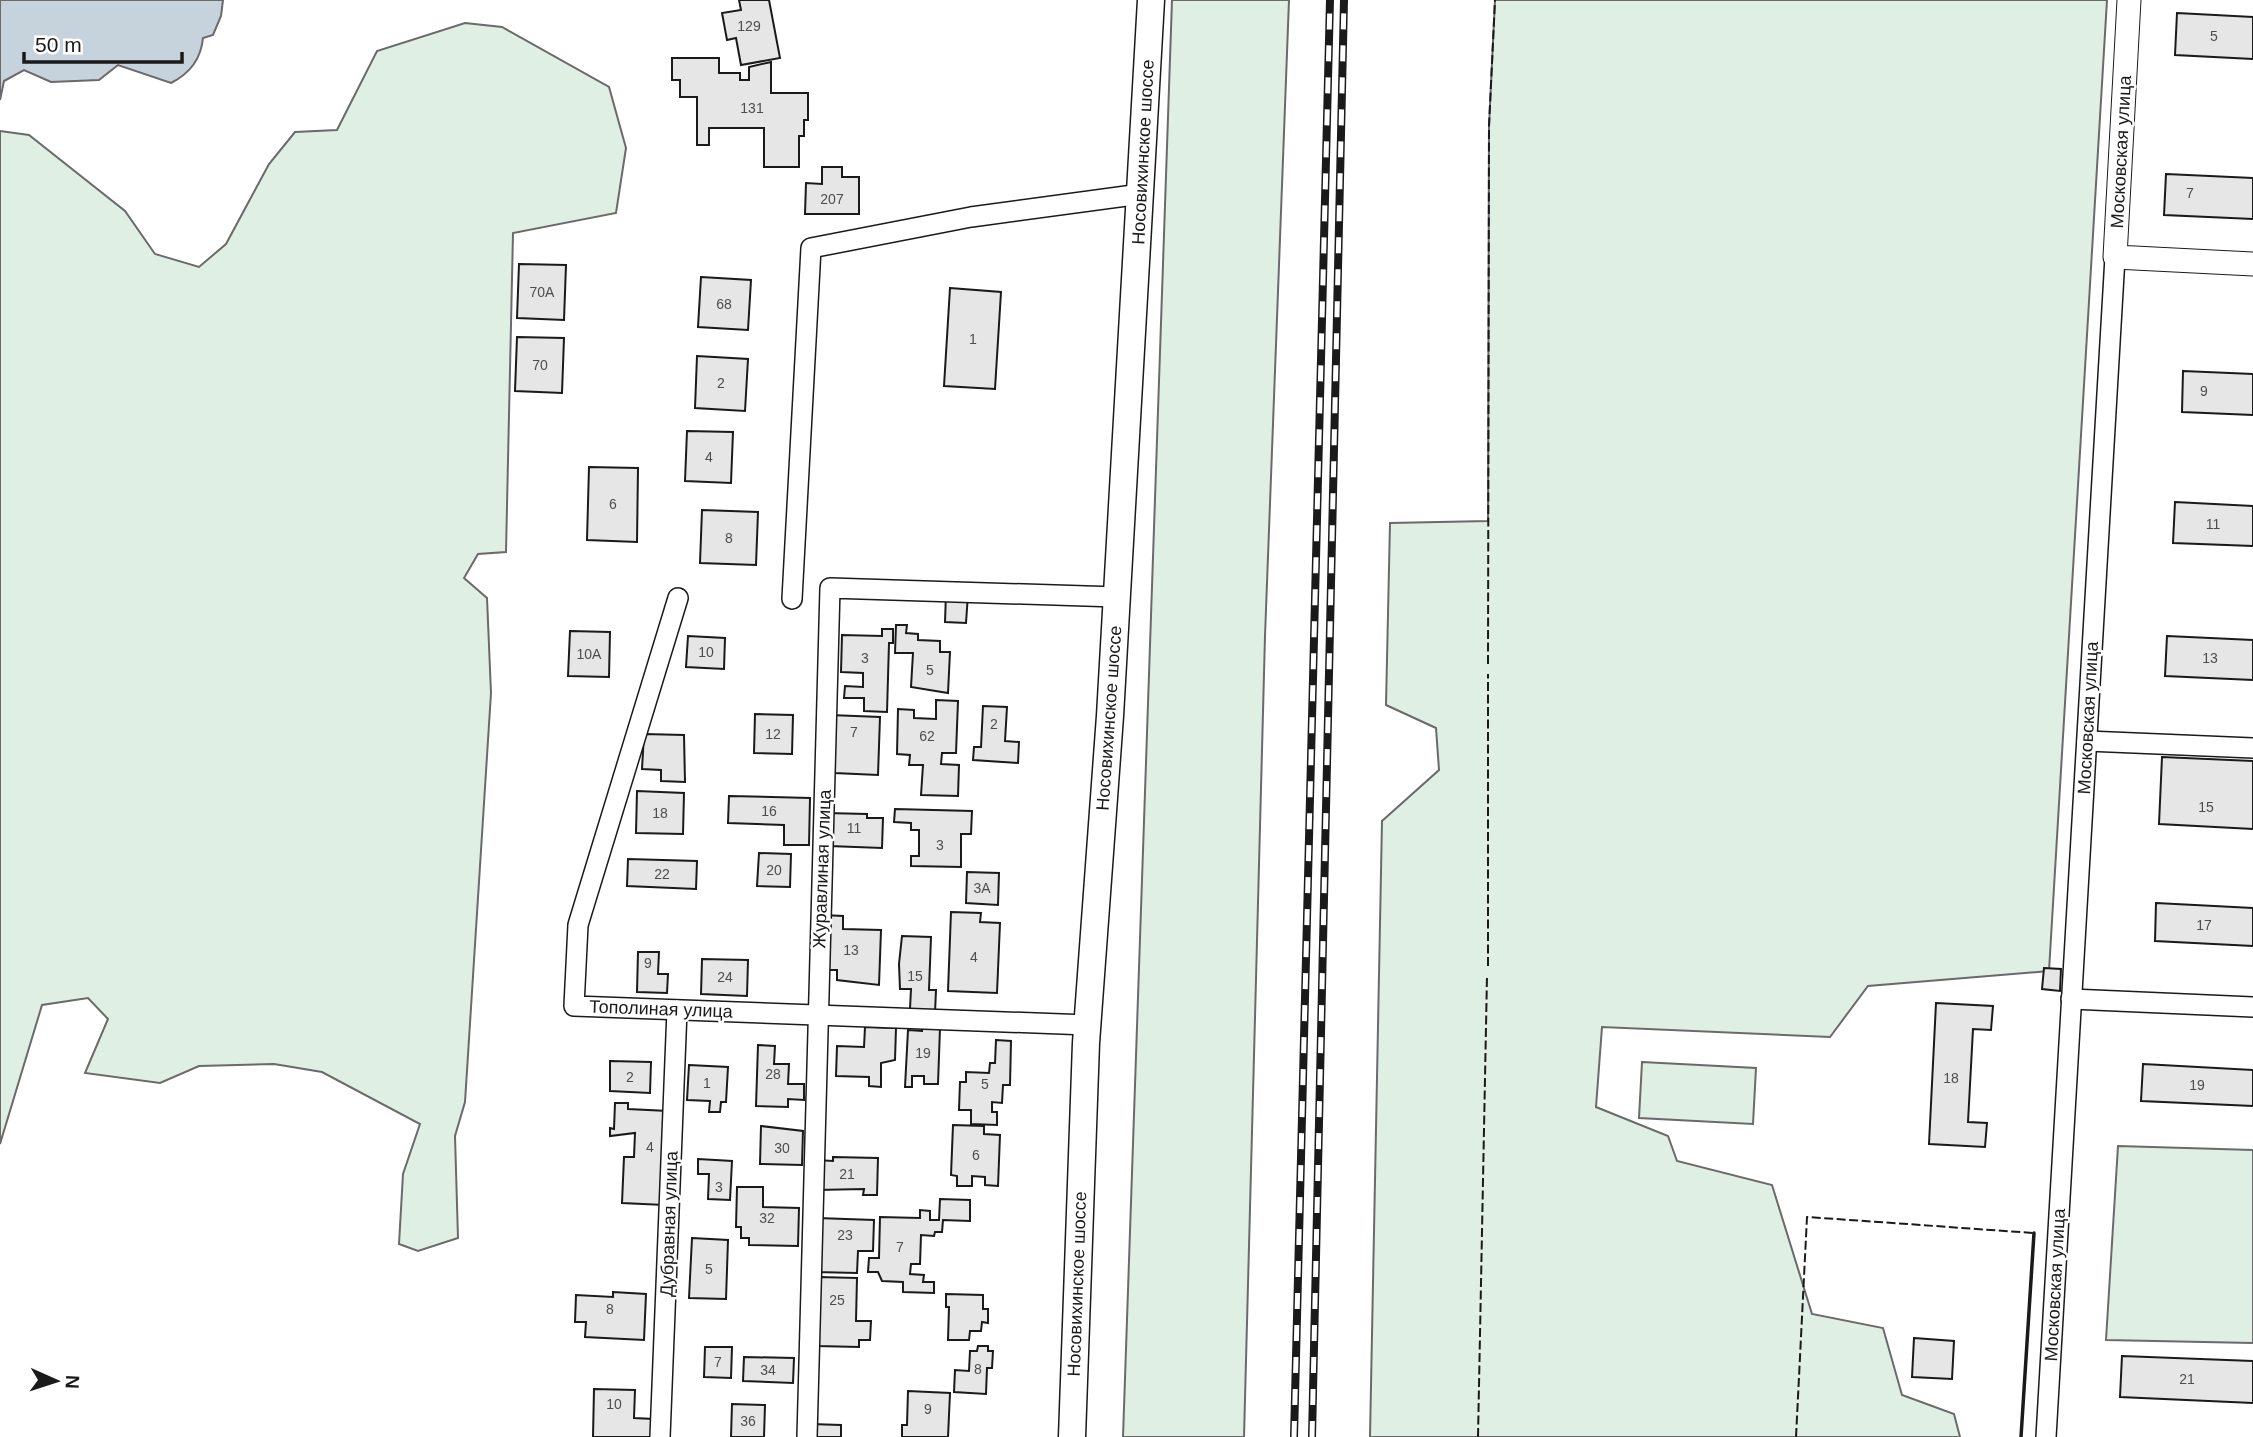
<svg xmlns="http://www.w3.org/2000/svg" width="2253" height="1437" font-family="Arial,sans-serif">
<style>
.green{fill:#e0efe3;stroke:#6a6a6a;stroke-width:2}
.water{fill:#c6d2dc;stroke:#6a6a6a;stroke-width:2}
.building{fill:#e6e6e6;stroke:#1a1a1a;stroke-width:2}
.lines{fill:none;stroke-linecap:round;stroke-linejoin:round}
.minor-casing{stroke:#1a1a1a;stroke-width:22}
.tertiary-casing{stroke:#1a1a1a;stroke-width:25}
.secondary-casing{stroke:#1a1a1a;stroke-width:29}
.minor{stroke:#fff;stroke-width:19}
.tertiary{stroke:#fff;stroke-width:23}
.secondary{stroke:#fff;stroke-width:26}
.rail-casing{stroke:#1a1a1a;stroke-width:8}
.rail{stroke:#fff;stroke-width:5;stroke-dasharray:16;stroke-linecap:butt}
.fence{stroke:#1a1a1a;stroke-width:2;stroke-dasharray:9 3.5;stroke-linecap:butt}
.wall{stroke:#1a1a1a;stroke-width:3.5}
.labels{text-anchor:middle;stroke-width:5;stroke-linejoin:round;paint-order:stroke}
.number-label{font-size:14px;fill:#4d4d4d}
.street-label{font-size:18px;fill:#1a1a1a;stroke:#fff}
</style>
<rect width="100%" height="100%" fill="#fff"/>
<g class="green">
<path d="M1172,0H1289L1265,636L1244,1437H1123Z"/>
<path d="M1495,0H2107L2049,971L1868,986L1830,1037L1602,1027L1596,1107L1668,1136L1677,1161L1772,1185L1812,1314L1883,1328L1902,1395L1954,1414L1960,1437H1370L1382,821L1439,770L1436,728L1386,705L1390,523L1488,521L1489,126Z"/>
<path d="M465,23L502,27L609,87L626,148L616,213L513,233L506,552L478,554L464,578L487,598L491,693L465,1102L455,1136L458,1238L418,1251L399,1244L403,1174L420,1124L322,1072L274,1064L199,1066L160,1083L85,1073L108,1019L88,998L42,1005L0,1144V131L29,135L125,211L155,254L199,267L226,244L269,164L295,132L337,130L377,51Z"/>
<path d="M1642,1062L1756,1068L1753,1124L1639,1118Z"/>
<path d="M2118,1146L2253,1150V1343L2106,1340Z"/>
</g>
<path class="water" d="M0,0H223L221,16L213,35L203,38C201,59 189,74 171,83L118,65L99,80L51,82L24,70L4,81L0,100Z"/>
<g class="building">
<path d="M739,0H769L780,58L741,65L736,38L727,40L722,13L741,10Z"/>
<path d="M2177,13L2253,17V59L2175,55Z"/>
<path d="M672,58H719V73H740V80H749V67L771,62V93H808V120H804V136H799V167H764V128H709V145H697V97H680V80H672Z"/>
<path d="M822,167H842V177H859V214H805L806,183L822,184Z"/>
<path d="M2166,174L2253,178V219L2164,215Z"/>
<path d="M519,264L566,265L564,320L517,318Z"/>
<path d="M701,277L751,280L748,330L698,327Z"/>
<path d="M950,288L1001,292L995,389L944,386Z"/>
<path d="M517,337L564,338L562,393L515,391Z"/>
<path d="M697,356L748,359L745,411L695,408Z"/>
<path d="M2183,371L2253,374V415L2182,412Z"/>
<path d="M687,431L733,432L731,483L685,481Z"/>
<path d="M589,467L638,468L637,542L587,540Z"/>
<path d="M2175,502L2253,506V546L2173,543Z"/>
<path d="M702,510L758,512L756,565L700,563Z"/>
<path d="M946,593L968,594L966,623L945,622Z"/>
<path d="M896,625H907L906,633L918,634V640L940,641V652H950L948,693L911,687L913,653H895Z"/>
<path d="M882,629H893V643H889L887,712L864,711V698H844L845,686L863,687V673L841,672L842,635L882,636Z"/>
<path d="M570,631L610,632L609,677L568,676Z"/>
<path d="M688,636L725,638L724,669L686,667Z"/>
<path d="M2167,636L2253,640V680L2165,676Z"/>
<path d="M936,700L958,701L956,753H942L941,764L959,765L958,796L921,795L923,765H909L910,755L897,754L898,709L914,710V718L936,719Z"/>
<path d="M983,706L1007,707L1005,741L1019,742L1018,763L973,760L974,747H981Z"/>
<path d="M755,714L793,715L792,754L754,753Z"/>
<path d="M830,715L880,717L878,775L834,773Z"/>
<path d="M644,734L684,735L685,782L661,781V770L642,769Z"/>
<path d="M2162,757L2253,761V829L2159,824Z"/>
<path d="M637,791L684,793L683,834L636,833Z"/>
<path d="M729,796L810,798L809,845H784V825L728,823Z"/>
<path d="M895,809L972,811L971,834H961V867L911,866V856H919V830H911V823L894,822Z"/>
<path d="M826,813L867,814V818H883L882,848L829,846Z"/>
<path d="M759,853L791,854L790,887L757,886Z"/>
<path d="M628,859L697,861L696,889L627,886Z"/>
<path d="M967,872L999,873L998,905L966,903Z"/>
<path d="M2156,903L2253,908V946L2155,941Z"/>
<path d="M951,912L981,913L980,922L1000,923L997,993L948,991Z"/>
<path d="M823,915L843,916V929L881,930L879,985L837,980V970H822Z"/>
<path d="M902,936L931,937L929,990H936L935,1013L910,1009L911,989H900L899,964Z"/>
<path d="M638,952H659L658,974H668L667,993L637,992Z"/>
<path d="M702,959L748,960L747,996L701,994Z"/>
<path d="M2044,968L2061,969L2060,991L2042,989Z"/>
<path d="M1936,1003L1993,1006L1991,1030L1973,1029L1968,1122L1987,1123L1985,1147L1929,1144Z"/>
<path d="M865,1027L896,1028L895,1060L881,1063V1087L869,1086V1077L836,1076L837,1046L864,1047Z"/>
<path d="M922,1027L940,1028L938,1084H924V1076H912V1087H905L908,1030L922,1031Z"/>
<path d="M996,1040L1011,1041L1010,1085H1003L1002,1103L992,1102V1112H997V1125L971,1124V1110H959L960,1082H966V1072L989,1073L990,1063H995Z"/>
<path d="M758,1045L775,1046L774,1064H789L788,1084H804V1100L788,1099V1107L756,1106Z"/>
<path d="M610,1061L651,1062L650,1093L610,1091Z"/>
<path d="M2143,1064L2253,1070V1106L2141,1101Z"/>
<path d="M689,1065L728,1067L726,1102H721L720,1112H709L710,1101L687,1100Z"/>
<path d="M615,1103H628V1109L668,1111L664,1205L622,1203L624,1157H634L635,1133L610,1136V1128L614,1129Z"/>
<path d="M953,1125L984,1126V1134L1000,1135L998,1186L985,1185V1177L972,1176V1186H957V1176L951,1175Z"/>
<path d="M761,1126L803,1131L802,1165L760,1164Z"/>
<path d="M833,1157L878,1158L877,1195H863L864,1189L816,1190L817,1160L833,1161Z"/>
<path d="M698,1159L732,1161L730,1200L708,1199L709,1174H698Z"/>
<path d="M737,1187H763V1207L799,1208L798,1246L749,1245V1238H741V1227H736Z"/>
<path d="M940,1199L970,1200V1221L943,1220L942,1232H935L934,1236L921,1235L920,1264H911L910,1274L924,1275L923,1282H934V1293L903,1292V1282L882,1281L878,1272H868L869,1258H879L880,1217L920,1218V1210L930,1211V1220H939Z"/>
<path d="M817,1218L874,1220L873,1251H858L857,1273L815,1272Z"/>
<path d="M692,1238L728,1240L726,1299L689,1298Z"/>
<path d="M818,1277L857,1278L856,1321H871L870,1340H859V1347L817,1346Z"/>
<path d="M613,1292L646,1294L644,1340L585,1337L586,1322H575L576,1295L613,1297Z"/>
<path d="M946,1294L983,1295V1309H988V1323L982,1322L981,1331H970L969,1340H948L949,1307H946Z"/>
<path d="M1914,1338L1954,1341L1952,1379L1912,1377Z"/>
<path d="M978,1346H988V1351H993L992,1368H987L986,1394L954,1392L955,1370L969,1371L970,1351H977Z"/>
<path d="M705,1347H732L731,1378L704,1377Z"/>
<path d="M2122,1356L2253,1361V1403L2120,1397Z"/>
<path d="M744,1357L794,1358L793,1383L743,1381Z"/>
<path d="M594,1389L635,1390L634,1418L654,1419L653,1437H593Z"/>
<path d="M908,1391L950,1393L948,1437H902V1425H907Z"/>
<path d="M732,1404L765,1405L764,1437H731Z"/>
<path d="M810,1424L841,1425V1437H810Z"/>
</g>
<g class="lines">
<defs>
<g id="minor">
<path d="M678,598L578,925L574,1006L1088,1025"/>
<path d="M792,599L811,248L971,217L1141,194"/>
<path d="M2087,741L2253,748"/>
<path d="M2071,999L2253,1007"/>
<path d="M660,1437L677,1010"/>
<path d="M807,1437L830,588L1117,597"/>
<path d="M2046,1437L2115,257"/>
</g>
<path id="tertiary" d="M2129,0L2115,257L2253,264"/>
<path id="secondary" d="M1072,1437L1086,1043L1110,716L1151,0"/>
</defs>
<use href="#minor" class="minor-casing"/>
<use href="#tertiary" class="tertiary-casing"/>
<use href="#secondary" class="secondary-casing"/>
<use href="#minor" class="minor"/>
<use href="#tertiary" class="tertiary"/>
<use href="#secondary" class="secondary"/>
<defs>
<g id="rail">
<path d="M1294,1437L1330,0"/>
<path d="M1312,1437L1344,0"/>
</g>
</defs>
<use href="#rail" class="rail-casing"/>
<use href="#rail" class="rail"/>
<g class="fence">
<path d="M1488,664L1489,126L1495,0"/>
<path d="M1488,966V674"/>
<path d="M1478,1437L1487,976"/>
<path d="M1796,1437L1807,1217L2034,1233"/>
</g>
<path class="wall" d="M2021,1437L2034,1233"/>
</g>
<g class="labels">
<g class="number-label">
<text x="749" y="31">129</text>
<text x="2214" y="41">5</text>
<text x="752" y="113">131</text>
<text x="2190" y="198">7</text>
<text x="832" y="204">207</text>
<text x="542" y="297">70А</text>
<text x="724" y="309">68</text>
<text x="973" y="344">1</text>
<text x="540" y="370">70</text>
<text x="721" y="388">2</text>
<text x="2204" y="396">9</text>
<text x="709" y="462">4</text>
<text x="613" y="509">6</text>
<text x="2213" y="529">11</text>
<text x="729" y="543">8</text>
<text x="706" y="657">10</text>
<text x="589" y="659">10А</text>
<text x="865" y="663">3</text>
<text x="2210" y="663">13</text>
<text x="930" y="675">5</text>
<text x="994" y="729">2</text>
<text x="854" y="737">7</text>
<text x="773" y="739">12</text>
<text x="927" y="741">62</text>
<text x="2206" y="812">15</text>
<text x="769" y="816">16</text>
<text x="660" y="818">18</text>
<text x="854" y="833">11</text>
<text x="940" y="850">3</text>
<text x="774" y="875">20</text>
<text x="662" y="879">22</text>
<text x="982" y="893">3А</text>
<text x="2204" y="930">17</text>
<text x="851" y="955">13</text>
<text x="974" y="962">4</text>
<text x="648" y="968">9</text>
<text x="915" y="981">15</text>
<text x="725" y="982">24</text>
<text x="923" y="1058">19</text>
<text x="773" y="1079">28</text>
<text x="630" y="1082">2</text>
<text x="1951" y="1083">18</text>
<text x="707" y="1088">1</text>
<text x="985" y="1089">5</text>
<text x="2197" y="1090">19</text>
<text x="650" y="1152">4</text>
<text x="782" y="1153">30</text>
<text x="976" y="1160">6</text>
<text x="847" y="1179">21</text>
<text x="719" y="1192">3</text>
<text x="767" y="1223">32</text>
<text x="845" y="1240">23</text>
<text x="900" y="1252">7</text>
<text x="709" y="1274">5</text>
<text x="837" y="1305">25</text>
<text x="610" y="1314">8</text>
<text x="718" y="1367">7</text>
<text x="978" y="1374">8</text>
<text x="768" y="1375">34</text>
<text x="2187" y="1384">21</text>
<text x="614" y="1409">10</text>
<text x="928" y="1414">9</text>
<text x="748" y="1426">36</text>
</g>
<g class="street-label">
<text transform="translate(1143 152) rotate(-87)" y="6">Носовихинское шоссе</text>
<text transform="translate(2121 152) rotate(-87)" y="6">Московская улица</text>
<text transform="translate(1109 718) rotate(-86)" y="6">Носовихинское шоссе</text>
<text transform="translate(2088 718) rotate(-87)" y="6">Московская улица</text>
<text transform="translate(822 869) rotate(-88)" y="6">Журавлиная улица</text>
<text transform="translate(661 1009) rotate(2)" y="6">Тополиная улица</text>
<text transform="translate(669 1224) rotate(-88)" y="6">Дубравная улица</text>
<text transform="translate(1077 1284) rotate(-88)" y="6">Носовихинское шоссе</text>
<text transform="translate(2055 1285) rotate(-87)" y="6">Московская улица</text>
</g>
</g>
<g transform="translate(56 1381) rotate(93)" stroke="#ffffff" stroke-width="5" paint-order="stroke">
<path d="M0-5L12 26L0 18L-12 26Z" fill="#1a1a1a"/>
<text y="-10" font-size="19" font-weight="bold" text-anchor="middle" fill="#1a1a1a">N</text>
</g>
<path d="M24 52v10h158v-10" fill="none" stroke="#1a1a1a" stroke-width="3.5"/>
<text x="35" y="52" font-size="21" fill="#1a1a1a" stroke="#ffffff" stroke-width="5" paint-order="stroke">50 m</text>
</svg>
